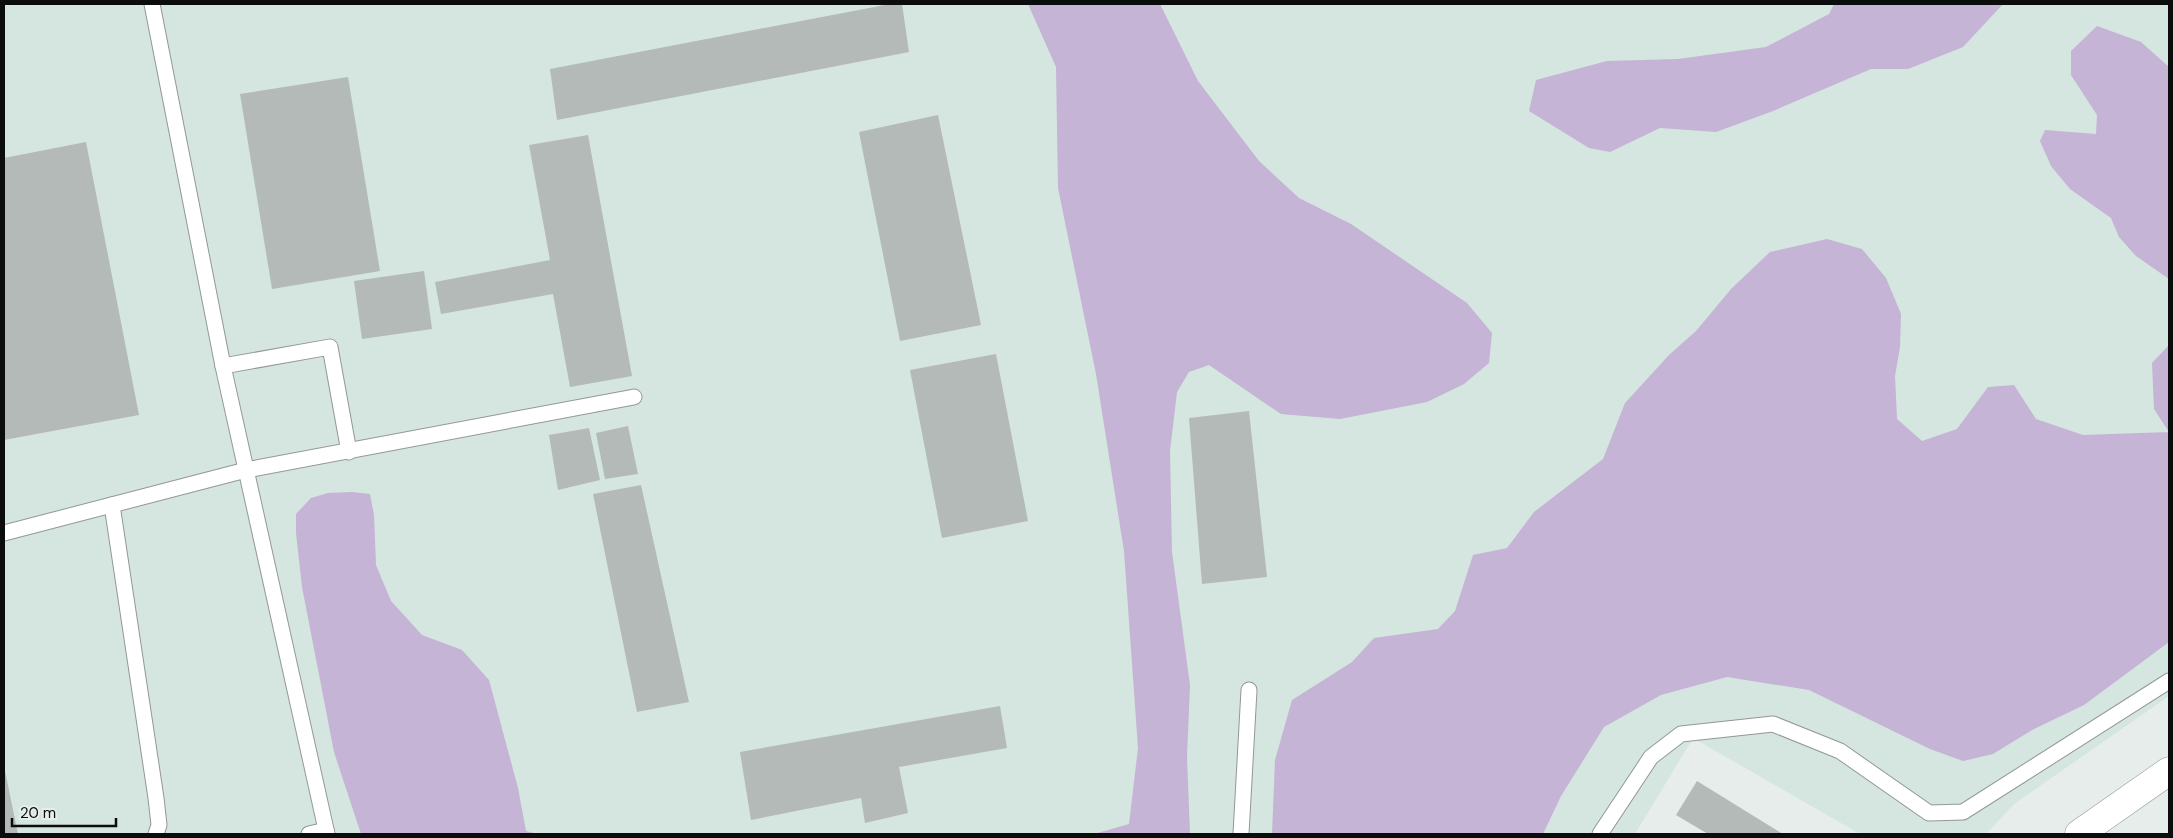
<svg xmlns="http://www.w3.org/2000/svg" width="2173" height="838" font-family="'DM Sans',sans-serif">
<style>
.built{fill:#d5e5e0}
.forest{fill:#c5b4d5}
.building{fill:#b4bab8}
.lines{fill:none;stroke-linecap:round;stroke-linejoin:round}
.lane-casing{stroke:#929896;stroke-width:17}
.secondary-casing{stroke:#929896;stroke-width:29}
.lane{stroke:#fff;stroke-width:15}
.secondary{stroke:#fff;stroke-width:28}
</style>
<rect width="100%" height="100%" fill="#e6edeb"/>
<path class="built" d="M4,4H2169V696L2014,804L1986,834H1860L1693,738L1635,834H4Z"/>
<g class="forest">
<path d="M1028,4H1160L1198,81L1259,161L1299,198L1351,224L1467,303L1492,333L1489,363L1464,384L1427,402L1340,419L1281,414L1209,365L1189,372L1177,392L1170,451L1172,552L1190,685L1187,757L1190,834H1094L1129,824L1138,748L1124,551L1096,374L1058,188L1056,67Z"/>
<path d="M1834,4H2003L1963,47L1908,69H1871L1773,111L1716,132L1660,128L1610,152L1589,148L1529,111L1536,80L1607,61L1678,59L1766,47L1829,14Z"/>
<path d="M2097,26L2141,42L2169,67V279L2136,256L2119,237L2111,218L2070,189L2051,166L2040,141L2045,130L2096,134L2097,115L2071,75V51Z"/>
<path d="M1827,239L1862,249L1886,278L1901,314L1900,347L1895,376L1897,419L1922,441L1957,429L1988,387L2014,385L2036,419L2083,435L2169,432L2154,409L2152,363L2169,345V642L2084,705L2032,730L1993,754L1963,761L1930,749L1809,690L1727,677L1661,695L1604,727L1561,796L1543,834H1272L1275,760L1292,700L1352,662L1374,638L1438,629L1455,611L1473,555L1507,548L1534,512L1603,459L1625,403L1669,355L1696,331L1731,289L1770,252Z"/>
<path d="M352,492L370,494L374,515L376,565L391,601L422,635L462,650L489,680L518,788L526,831L537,834H361L334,752L302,587L296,533V514L311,498L328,493Z"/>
</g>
<g class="building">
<path d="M890,4H902L909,52L557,120L550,69Z"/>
<path d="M348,77L380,271L272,289L240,94Z"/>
<path d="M938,115L981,325L900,341L859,132Z"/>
<path d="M588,135L632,376L570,387L553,294L441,314L435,282L550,260L529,145Z"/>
<path d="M86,142L139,415L4,440V158Z"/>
<path d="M424,271L432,329L362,339L354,281Z"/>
<path d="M996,354L1028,521L942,538L910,370Z"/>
<path d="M1249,411L1267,577L1202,584L1189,418Z"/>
<path d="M628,426L638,474L605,479L596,433Z"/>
<path d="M589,428L600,480L558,490L549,435Z"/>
<path d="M641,485L689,702L637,712L593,494Z"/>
<path d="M1000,706L1007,748L899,767L908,813L865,823L861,798L751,820L740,752Z"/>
<path d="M4,771H5L18,834H4Z"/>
<path d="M1697,781L1783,834H1708L1676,815Z"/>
</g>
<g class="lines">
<defs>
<g id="lane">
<path d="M152,4L223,366L327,834"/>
<path d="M223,366L330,347L349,452"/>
<path d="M112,505L156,798L159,825L156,834"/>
<path d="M4,533L246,470L634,397"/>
<path d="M309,834L326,830"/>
<path d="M1241,834L1249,690"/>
<path d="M1600,834L1651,757L1681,734L1773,724L1840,751L1929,813L1963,812L2169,681"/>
</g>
<path id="secondary" d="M2079,834L2169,771"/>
</defs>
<use href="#lane" class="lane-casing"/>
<use href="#secondary" class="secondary-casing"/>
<use href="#lane" class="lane"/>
<use href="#secondary" class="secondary"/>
</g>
<rect width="2173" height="838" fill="none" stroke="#0b0d0d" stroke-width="10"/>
<path d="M12 818v8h104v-8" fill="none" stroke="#0b0d0d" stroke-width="2.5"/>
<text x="20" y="818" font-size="15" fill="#0b0d0d" stroke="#e6edeb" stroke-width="4" paint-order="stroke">20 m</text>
</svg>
